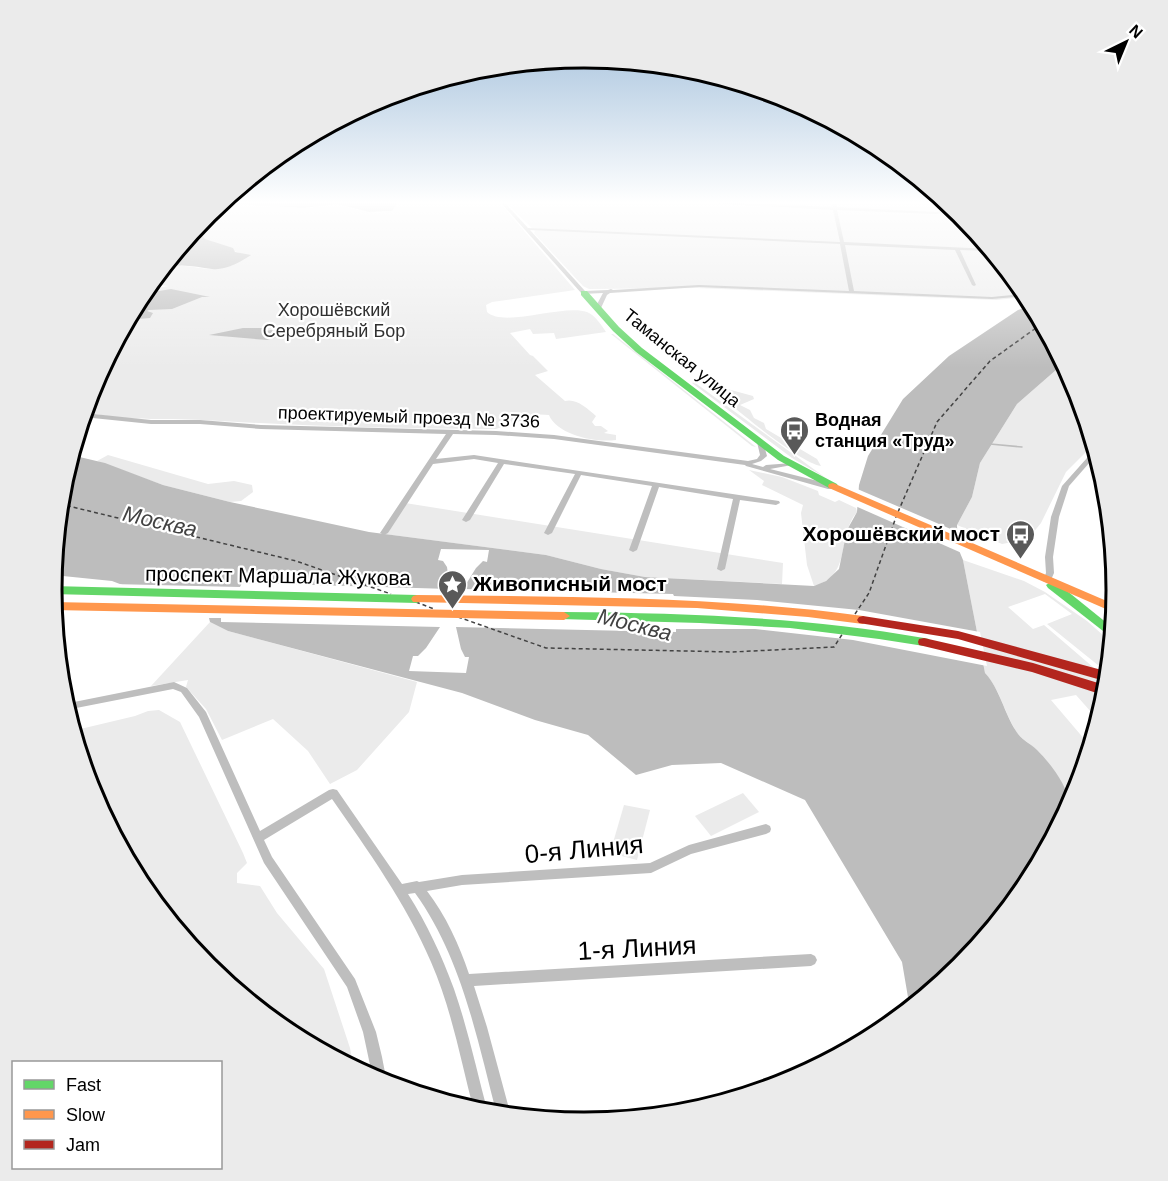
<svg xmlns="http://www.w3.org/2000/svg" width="1168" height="1181" font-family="Arial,sans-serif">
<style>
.green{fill:#ebebeb}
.water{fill:#bdbdbd}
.pier{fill:#fff}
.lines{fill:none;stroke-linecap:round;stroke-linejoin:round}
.stream{stroke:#bdbdbd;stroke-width:1.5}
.ferry{stroke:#424242;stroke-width:1.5;stroke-dasharray:4 3;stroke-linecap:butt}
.street{fill:#bebebe;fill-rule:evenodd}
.fast{fill:#63d668;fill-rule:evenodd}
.slow{fill:#ff974d;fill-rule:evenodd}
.jam{fill:#b3261e;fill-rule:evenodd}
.labels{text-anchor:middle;stroke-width:4.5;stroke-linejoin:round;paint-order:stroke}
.far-park-label{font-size:18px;fill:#313131;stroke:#fff}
.far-street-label{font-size:18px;fill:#000;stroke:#fff}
.far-poi-label{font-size:18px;font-weight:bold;fill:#000;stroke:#fff;text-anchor:start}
.poi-label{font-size:21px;font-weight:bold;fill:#000;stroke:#fff;text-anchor:end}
.street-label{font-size:21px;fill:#000;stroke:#fff}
.water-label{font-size:22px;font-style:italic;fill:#424242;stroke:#fff}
.near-street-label{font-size:26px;fill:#000;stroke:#fff}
.rim{fill:none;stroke:#000;stroke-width:3}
</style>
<rect width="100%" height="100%" fill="#fff"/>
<g class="green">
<path d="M398,203H500L575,290L492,302L486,305L487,312C504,328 563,304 587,312C595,315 602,326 606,332L556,339L554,333L533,334L530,329L510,333L530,355L533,356L548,371L535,375L565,401C576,398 587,408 596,416L592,422L595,426H601L608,431L604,433L616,435V440C596,443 557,435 549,415L531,414L529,418L496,429C398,429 300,426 203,420C164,418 122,422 84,411L92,386L141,294L144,290L169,286L151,284L162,269C181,261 199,270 217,269C229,268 238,260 249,257L205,239L201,234L209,218L240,204L308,208L337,204L357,210L378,213L392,211Z"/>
<path d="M506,203H948L961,214L1031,302L1016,298L996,300L697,288L589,289L583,286L534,233L535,231Z"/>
<path d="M611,334H613L756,447L752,446Z"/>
<path d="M1064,363L1077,387L1094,444L1066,472L1041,523L1028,539L1002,544L957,525L972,497L980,463L1017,404Z"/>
<path d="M707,378L720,387L753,396L754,399L740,405L750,410L754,418L764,423L766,429L817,459L821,466C797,462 721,397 701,379Z"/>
<path d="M694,382L826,478L792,458L692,383Z"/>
<path d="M108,455L208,484L234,481L252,485L253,492L241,501L230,502L163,485L97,461Z"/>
<path d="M749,470L782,477L818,491L819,495L835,502L839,500L856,508L857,512C836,537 853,575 814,586L807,565L801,513L803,505L762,485L764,481Z"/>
<path d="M405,503L783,563L782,584L645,577L601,569L546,555L384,534Z"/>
<path d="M963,560L1024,581L1045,592L1087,621L1112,643L1109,674L1047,624L1072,614L1045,594L1008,607L1033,629L1044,625L1108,680L1107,695L1099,721L1076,695L1051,700L1091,747L1086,764L1081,765L1084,768L1070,806V801C1059,784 1049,765 1036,750C1030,742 1021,740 1016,731C1004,712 1000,689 985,673Z"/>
<path d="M210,622L228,631L417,682L409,712L357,770L330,784L308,751L273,719L222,740L206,709L186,687L188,680L151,686Z"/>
<path d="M159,710L180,722L243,853L247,863L237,873V883L260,886L277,913L324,969L350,1048L354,1069L288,1033L207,967L141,886L91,794L72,731L135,716L148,711Z"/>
<path d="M743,793L759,812L711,836L695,816Z"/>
<path d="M624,805L650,810L637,860L610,853Z"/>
</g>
<g class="water">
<path d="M220,203C279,203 339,203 398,203L392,211L369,212L337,204L303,208L240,204L210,218L201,234L205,239L233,248L235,252L251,255C242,261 225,271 212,269C196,267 179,262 162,269L207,213Z"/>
<path d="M171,289L210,297H202L172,309L149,310L147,311L153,313L150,318L127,320L131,312L141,310L133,309L141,294Z"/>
<path d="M1033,305L1064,363L1017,404L980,463L972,497L957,525L958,548L963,560L985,673C1000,689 1004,713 1016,731C1021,740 1030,743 1037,750C1051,764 1068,786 1070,806L1027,887L961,968L910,1009L902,962L805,800L721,763L672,765L636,775L588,735L535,720L462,693L228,631L210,622L209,618L112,581L53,575L61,486L71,455L105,463L163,485L230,502L369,532L546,555L601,569L645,577L814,586L826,581L839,569L847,530L857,512L859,485L868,456L903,399L949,356L1018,310Z"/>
<path d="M243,328H263V332L271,330L277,332L275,338L267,340L209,335Z"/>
</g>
<g class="pier">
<path d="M855,488L960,533L964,554L853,505Z"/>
<path d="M441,549L489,550L487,562L483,561L476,568L463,589L673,594L674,596L757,600L859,610L980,632L987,666L853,640L755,629H676V632L456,627L461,649L465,657H469L466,673L409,671L413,656H418L426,648L440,627L221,622V618H200L112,584L240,587L242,583L450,589L447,567L443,561L438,560Z"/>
</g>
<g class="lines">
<path class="stream" d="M990,444L1022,447"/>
<g class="ferry">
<path d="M60,504L296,561L391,594"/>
<path d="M898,512L937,422L990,361L1043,323"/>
<path d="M416,602L434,609"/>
<path d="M855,614L869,593L896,517"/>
<path d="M458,617L546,648L732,652L834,647L843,633"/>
</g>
<g class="street">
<path d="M501,203H505L528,228L840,242L833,210L708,203H740L833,207L832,204L835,203L837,207L936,212L955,209L958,211L936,214L837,210L844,242L990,249L992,251L960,250L976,285L974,286L972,285L955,250L845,245L854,291L992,297L1012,295L1022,288L1024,291L1015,297L992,299L699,287L610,293L607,295L601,308L603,312L600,314L598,313L595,308L603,293L582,294ZM530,230L840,244L849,291L699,285L613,290L611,289L608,290L585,291Z"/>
<path d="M84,413L151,420H200L261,425L496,431L554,435L748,461L757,459L760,455L757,442L760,440L763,442L767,456L761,461L752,464L763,467L766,465L792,463V465L770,469L834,485L835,487L831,489H828L746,466L745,465L554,439L496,435L453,434L436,459L474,455L779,501L780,503L776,505L740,500L725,569L721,571L717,569L733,499L659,487L637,550L633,552L629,550L652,486L581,475L552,533L548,535L544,533L575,474L504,464L470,520L466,522L462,520L498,463L474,459L433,464L388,533L384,535L380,533L446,434L261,429L200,424H151L83,417Z"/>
<path d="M1095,449L1097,454L1069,486L1059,517L1053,557L1054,573L1050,582H1044L1043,580L1046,573L1045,557L1051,517L1062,486Z"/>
<path d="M174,682L187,688L206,712L260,831L329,790L333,789L337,790L402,884L417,881L419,882L462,875L650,863L689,845L766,824L770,826L771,829L770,832L766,834L691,854L651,873L462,885L427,891C446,916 459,944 469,974L811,954L815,956L817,960L815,964L811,966L474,986L487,1027L511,1116L497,1115C477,1039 462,958 415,893L408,894C427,924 442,956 454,989C468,1029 477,1072 488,1113H480L474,1111C461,1062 452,1010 431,962C406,903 368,851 332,799L264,840L272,857L355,979L376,1032L382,1057L387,1083L386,1085L373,1079L363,1032L347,987L264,863L199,717L181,692L173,689L66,710L64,704Z"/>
</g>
<g class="fast">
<path d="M581,291H587L619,327L642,348L784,456L837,484L838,486L837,488H829L778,460L636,352L613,331L581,295Z"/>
<path d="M1052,581L1056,582L1113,628L1112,638L1048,588L1046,585Z"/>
<path d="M51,586L417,595L423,599L417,603L51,594Z"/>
<path d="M564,612C685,613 805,617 924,638L929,639L930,642L929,645L924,646L879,639L790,628L700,623L560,619L558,616L560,613Z"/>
</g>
<g class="slow">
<path d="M833,483L1116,605L1115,613L829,488L828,486L829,484Z"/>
<path d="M417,595C566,597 715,596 863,616L869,620L863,624L808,617L697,608L413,602L411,599L413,596Z"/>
<path d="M52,602L564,612L570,616L564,620L53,610Z"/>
</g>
<g class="jam">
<path d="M863,616L958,631L1109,672L1108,682L958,639L859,623L857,620L859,617Z"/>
<path d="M924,638L1033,663L1108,686L1106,696L1032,672L919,645L918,642L919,639Z"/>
</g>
</g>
<linearGradient id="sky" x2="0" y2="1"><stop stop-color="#97b8d7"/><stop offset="0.55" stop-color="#fff"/><stop offset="1" stop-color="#fff" stop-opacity="0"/></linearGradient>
<rect width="1168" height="368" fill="url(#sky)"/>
<defs>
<symbol id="bus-pin" viewBox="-11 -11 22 30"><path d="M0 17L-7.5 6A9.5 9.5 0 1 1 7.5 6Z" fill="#595959" stroke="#fff"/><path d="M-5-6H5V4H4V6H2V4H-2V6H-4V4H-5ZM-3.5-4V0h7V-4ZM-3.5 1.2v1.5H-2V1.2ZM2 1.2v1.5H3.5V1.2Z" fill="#fff"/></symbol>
<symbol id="sight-pin" viewBox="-11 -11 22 30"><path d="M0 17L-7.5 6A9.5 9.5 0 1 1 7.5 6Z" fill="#595959" stroke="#fff"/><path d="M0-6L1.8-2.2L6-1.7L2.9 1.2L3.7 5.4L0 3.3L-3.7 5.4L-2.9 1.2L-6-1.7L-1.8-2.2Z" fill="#fff"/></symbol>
</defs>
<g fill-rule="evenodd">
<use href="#bus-pin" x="778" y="414" width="33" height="45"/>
<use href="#bus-pin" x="1004" y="518" width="33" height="45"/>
<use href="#sight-pin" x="436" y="568" width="33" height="45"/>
</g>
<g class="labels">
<g class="far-park-label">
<text x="334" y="316">Хорошёвский<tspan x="334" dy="21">Серебряный Бор</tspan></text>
</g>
<g class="far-street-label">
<text transform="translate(682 358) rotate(39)" y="6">Таманская улица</text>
<text transform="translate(409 417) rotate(2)" y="6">проектируемый проезд № 3736</text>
</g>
<g class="far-poi-label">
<text x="815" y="426">Водная<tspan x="815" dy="21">станция «Труд»</tspan></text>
</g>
<g class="poi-label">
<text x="1000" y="541">Хорошёвский мост</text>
<text x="473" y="591" text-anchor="start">Живописный мост</text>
</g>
<g class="street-label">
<text transform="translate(278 576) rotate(1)" y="7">проспект Маршала Жукова</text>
</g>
<g class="water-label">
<text transform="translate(160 521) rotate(13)" y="8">Москва</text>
<text transform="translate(635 624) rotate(14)" y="8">Москва</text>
</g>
<g class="near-street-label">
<text transform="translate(584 849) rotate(-5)" y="9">0-я Линия</text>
<text transform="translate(637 948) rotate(-3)" y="9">1-я Линия</text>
</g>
</g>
<path d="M0 0H1168V1181H0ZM62 590a522 522 0 1 1 1044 0a522 522 0 1 1-1044 0Z" fill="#ebebeb" fill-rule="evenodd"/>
<path class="rim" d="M62 590a522 522 0 1 1 1044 0a522 522 0 1 1-1044 0Z"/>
<rect x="12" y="1061" width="210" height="108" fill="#ffffff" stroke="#999999" stroke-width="1.5"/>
<rect x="24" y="1080" width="30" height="9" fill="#63d668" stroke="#999999" stroke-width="1.5"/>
<text x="66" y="1091" font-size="18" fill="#000000">Fast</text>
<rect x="24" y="1110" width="30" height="9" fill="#ff974d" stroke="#999999" stroke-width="1.5"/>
<text x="66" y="1121" font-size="18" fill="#000000">Slow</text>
<rect x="24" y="1140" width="30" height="9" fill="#b3261e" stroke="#999999" stroke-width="1.5"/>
<text x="66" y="1151" font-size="18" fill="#000000">Jam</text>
<g transform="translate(1126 42) rotate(43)" stroke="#ffffff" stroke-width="4.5" paint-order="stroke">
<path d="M0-4.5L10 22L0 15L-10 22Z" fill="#000000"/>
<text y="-9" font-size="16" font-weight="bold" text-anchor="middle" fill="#000000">N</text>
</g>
</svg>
